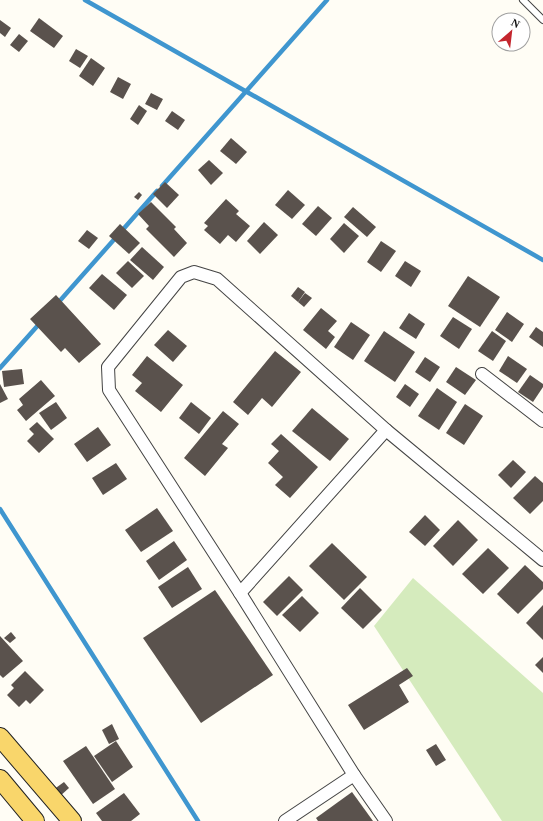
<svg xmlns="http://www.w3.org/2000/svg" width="543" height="821" font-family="Georgia,serif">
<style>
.green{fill:#d5ebbd}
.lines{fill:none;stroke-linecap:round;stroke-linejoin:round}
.stream{stroke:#3f96cf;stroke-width:4.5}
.building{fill:#5a524d}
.lane-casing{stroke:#444;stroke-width:8}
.street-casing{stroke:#444;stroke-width:14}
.primary-casing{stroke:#222;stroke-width:20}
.lane{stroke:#fff;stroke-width:6}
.street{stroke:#fff;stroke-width:12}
.primary{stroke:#f9d66b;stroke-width:18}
</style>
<rect width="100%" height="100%" fill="#fffdf5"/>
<path class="green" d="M413,578L543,693V821H502L374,626Z"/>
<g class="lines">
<g class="stream">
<path d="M85,0L543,260"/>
<path d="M162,186L327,0"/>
<path d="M57,304L157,191"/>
<path d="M0,368L40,323"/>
<path d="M0,509L198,821"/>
</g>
</g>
<g class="building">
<path d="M39,18L63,36L54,48L30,31Z"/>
<path d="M0,20L11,28L5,37L0,33Z"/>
<path d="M19,34L28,41L19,52L10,45Z"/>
<path d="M76,49L88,56L80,68L69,61Z"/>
<path d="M91,58L105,68L93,86L79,76Z"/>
<path d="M118,77L131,84L123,99L110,92Z"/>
<path d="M151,93L163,99L157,110L145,104Z"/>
<path d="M139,105L147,111L138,125L130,119Z"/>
<path d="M172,111L185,120L178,130L165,121Z"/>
<path d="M231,138L247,152L236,164L220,151Z"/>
<path d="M209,160L223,173L211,185L198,170Z"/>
<path d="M165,182L179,195L167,208L153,194Z"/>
<path d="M288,190L305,205L292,219L275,205Z"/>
<path d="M139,192L142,195L138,200L134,197Z"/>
<path d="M226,199L239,211L236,214L250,226L236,242L228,235L220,244L204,230L208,226L204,223Z"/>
<path d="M151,202L176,227L174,229L187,243L174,257L146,229L149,226L138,214Z"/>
<path d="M318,206L332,218L316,236L302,224Z"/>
<path d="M353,207L376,227L367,237L344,217Z"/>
<path d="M264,222L278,235L260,254L247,241Z"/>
<path d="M344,223L359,236L344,253L330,239Z"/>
<path d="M120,224L140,243L129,254L109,236Z"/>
<path d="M87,230L98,238L89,249L78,241Z"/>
<path d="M381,241L396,251L381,272L367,262Z"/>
<path d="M142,247L164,267L153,280L130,260Z"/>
<path d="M128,261L144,276L132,288L116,273Z"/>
<path d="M405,261L421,271L411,287L395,276Z"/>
<path d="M102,274L127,295L114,310L89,288Z"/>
<path d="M468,276L500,297L480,327L448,306Z"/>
<path d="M298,287L305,292L298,302L291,296Z"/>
<path d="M305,293L312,298L304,307L298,302Z"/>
<path d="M56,295L101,344L79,363L65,348L61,352L30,319Z"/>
<path d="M321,308L337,321L328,331L335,337L326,349L303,330Z"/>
<path d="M507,312L524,324L512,342L495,330Z"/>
<path d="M409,313L425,324L416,339L399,328Z"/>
<path d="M453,317L472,329L459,349L440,336Z"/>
<path d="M351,322L370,335L353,360L334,347Z"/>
<path d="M536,327L543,332V347L529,337Z"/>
<path d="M168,330L187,346L173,362L154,345Z"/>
<path d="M384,331L415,352L395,382L364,361Z"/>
<path d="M492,331L506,341L493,361L478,351Z"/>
<path d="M275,351L301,372L272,407L262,398L248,415L233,402Z"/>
<path d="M147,356L183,385L161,412L135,391L142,383L132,375Z"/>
<path d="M508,356L527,369L517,383L499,371Z"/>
<path d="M425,357L440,367L430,382L415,372Z"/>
<path d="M456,367L476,380L465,395L446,382Z"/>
<path d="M22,369L24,384L4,387L2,371Z"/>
<path d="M530,375L543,384V387L533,402L518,392Z"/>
<path d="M41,380L55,396L26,421L17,410L23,405L19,399Z"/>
<path d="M0,384L8,399L0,403Z"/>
<path d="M405,384L419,394L410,407L396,397Z"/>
<path d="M437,388L457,402L439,430L418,416Z"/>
<path d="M56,402L67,418L51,430L39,413Z"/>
<path d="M191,402L211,418L199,434L179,418Z"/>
<path d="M465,404L483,416L464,445L446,433Z"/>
<path d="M312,408L349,439L330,461L292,431Z"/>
<path d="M223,411L239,424L222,444L228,448L205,476L184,458Z"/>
<path d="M37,422L54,439L39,453L27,441L34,434L29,429Z"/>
<path d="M98,427L111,445L87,462L74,444Z"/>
<path d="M281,434L318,467L290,498L275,485L283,477L268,463L279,451L271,444Z"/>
<path d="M513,460L526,472L511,488L498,475Z"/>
<path d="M116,463L127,479L103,495L92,478Z"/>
<path d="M535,476L543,483V501L530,514L513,498Z"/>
<path d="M157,508L173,531L141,552L125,530Z"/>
<path d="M425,515L440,530L425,546L409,532Z"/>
<path d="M458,520L478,540L453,566L433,546Z"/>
<path d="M174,541L187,560L159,580L146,561Z"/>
<path d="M332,543L367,577L344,600L309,566Z"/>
<path d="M488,548L509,568L483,594L462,574Z"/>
<path d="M525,565L543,582V589L518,614L497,594Z"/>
<path d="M188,567L202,589L172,608L158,587Z"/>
<path d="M289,576L303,590L277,616L263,602Z"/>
<path d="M360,588L382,610L363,629L341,608Z"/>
<path d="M215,590L273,675L201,723L143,638Z"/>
<path d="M302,596L319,613L300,632L282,615Z"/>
<path d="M543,605V640L526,623Z"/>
<path d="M11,632L16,638L10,643L4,638Z"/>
<path d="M0,636L23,661L3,678L0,675Z"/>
<path d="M543,657V673L535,665Z"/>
<path d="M407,668L413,676L399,685L409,702L364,730L348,705Z"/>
<path d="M25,671L44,690L30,704L26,700L19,707L7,695L14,688L11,685Z"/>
<path d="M112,724L119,739L109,744L102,730Z"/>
<path d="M116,741L133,767L112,782L94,756Z"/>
<path d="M436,744L446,760L436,766L426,750Z"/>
<path d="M86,746L115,789L93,804L63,761Z"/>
<path d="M64,782L69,788L59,797L53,790Z"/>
<path d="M352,792L373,821H318L316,818Z"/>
<path d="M124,793L140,814L131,821H102L96,813Z"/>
</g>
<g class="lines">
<defs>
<path id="lane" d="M523,0L543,20"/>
<g id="street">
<path d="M482,374L543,421"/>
<path d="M240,593L386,430"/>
<path d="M285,821L354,775"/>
<path d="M386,821L354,775L240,593L109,390L108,367L181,277L194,272L217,279L386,430L543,560"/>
</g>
<g id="primary">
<path d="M0,737L72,821"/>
<path d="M0,779L35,821"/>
</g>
</defs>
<use href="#lane" class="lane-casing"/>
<use href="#street" class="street-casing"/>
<use href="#primary" class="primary-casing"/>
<use href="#lane" class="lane"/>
<use href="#street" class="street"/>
<use href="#primary" class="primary"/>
</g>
<g transform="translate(511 32) rotate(28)"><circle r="19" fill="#ffffff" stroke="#a0a0a0"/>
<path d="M0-3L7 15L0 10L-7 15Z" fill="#c4262e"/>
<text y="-6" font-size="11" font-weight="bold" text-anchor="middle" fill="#111111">N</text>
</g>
</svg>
